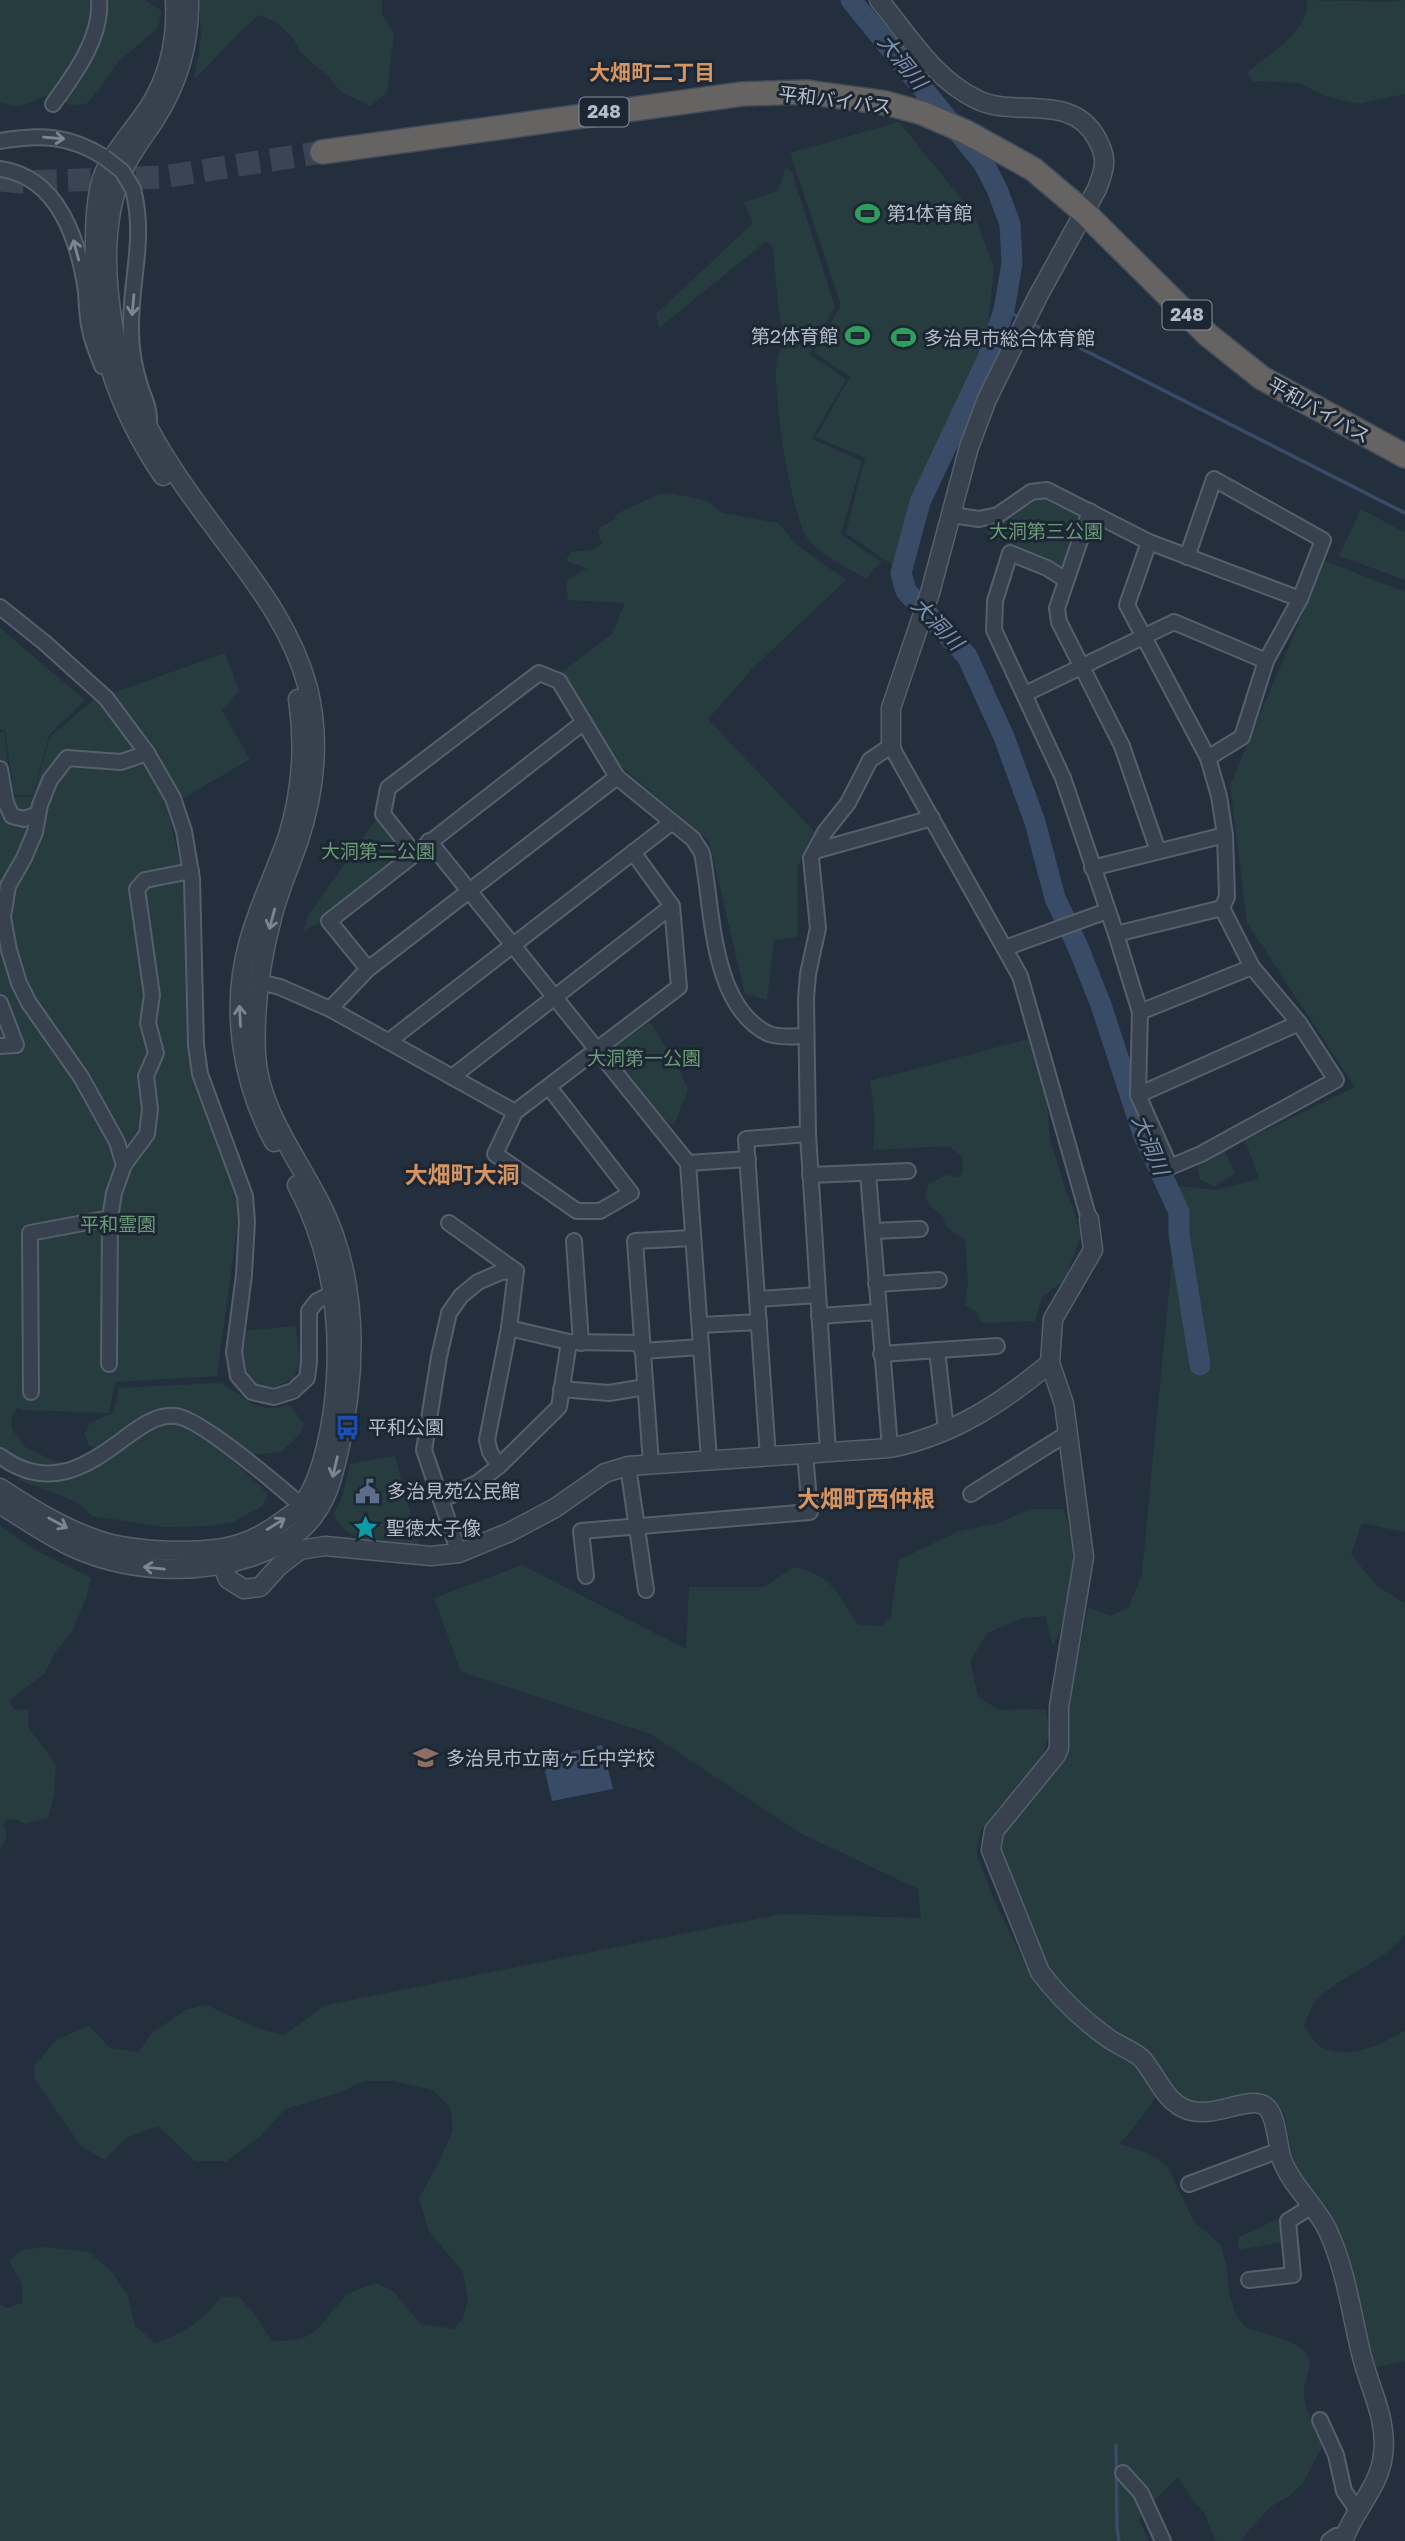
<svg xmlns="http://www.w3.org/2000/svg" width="1405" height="2541" font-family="'Golos Text','Noto Sans JP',sans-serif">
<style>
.green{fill:#263c3f}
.water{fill:#394c67}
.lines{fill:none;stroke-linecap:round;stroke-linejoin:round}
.stream{stroke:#394c67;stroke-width:3.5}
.river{stroke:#394c67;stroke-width:21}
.trunk-tunnel{stroke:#3a4453;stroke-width:23;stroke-dasharray:23 11;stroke-linecap:butt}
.minor-casing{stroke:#565f6c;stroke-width:18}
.tertiary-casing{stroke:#565f6c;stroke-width:21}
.trunk-casing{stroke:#434c59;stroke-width:26}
.minor{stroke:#38414e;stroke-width:14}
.tertiary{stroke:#38414e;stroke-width:18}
.trunk{stroke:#656462;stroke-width:23}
.minor-bridge-casing{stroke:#565f6c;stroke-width:18;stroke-linecap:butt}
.minor-bridge{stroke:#38414e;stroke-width:14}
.oneway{stroke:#7c8592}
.labels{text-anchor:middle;stroke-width:6;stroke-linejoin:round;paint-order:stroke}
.shield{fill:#1d2633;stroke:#878f9c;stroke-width:2}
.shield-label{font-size:18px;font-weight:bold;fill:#b4bcc9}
.street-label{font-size:19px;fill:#b4bcc9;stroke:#1d2633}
.poi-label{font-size:19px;fill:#b4bcc9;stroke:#1d2633;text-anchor:start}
.park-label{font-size:19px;fill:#6b9a76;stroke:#1d2633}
.water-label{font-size:21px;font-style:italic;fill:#7c92b1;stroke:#1d2633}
.neighbourhood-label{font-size:21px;font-weight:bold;fill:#d59563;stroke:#1d2633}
.quarter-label{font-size:23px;font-weight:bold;fill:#d59563;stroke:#1d2633}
</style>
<rect width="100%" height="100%" fill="#242f3e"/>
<g class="green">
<path d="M0,0H145L162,11L158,28L118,62L99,90L86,104L69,105C42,86 40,103 16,106C11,106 5,103 0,103Z"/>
<path d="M199,0H382V15L394,33L387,92L371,106L341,92L328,76L300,52L293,38L276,22L259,15C235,34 217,58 194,79L201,38Z"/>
<path d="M1307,0L1389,2L1405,0V94L1357,104L1325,96L1300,83L1253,81L1247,73C1268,55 1310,31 1307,0Z"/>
<path d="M899,122L974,214L994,268L988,324L978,366L919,497L894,566L846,533L865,458L816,437L850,377L814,352L841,305L790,153Z"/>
<path d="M786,167L792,172L835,307L809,354L846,379L812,439L862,461L841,534L881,562L866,579C848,567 821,556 808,539C791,516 771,387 777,358C778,353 782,349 785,344L778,304L773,248L766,241L659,328L656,314L753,223L744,202L778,191Z"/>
<path d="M672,493L707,501L722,513L778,523L797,545L846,580L753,668L708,719L814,831L797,868L798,937L774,940L767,1000L745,994L709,841L621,766L578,695L561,673L612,634L625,603L568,600L566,581L587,568L566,561L570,552L593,550L602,544L598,532L601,527L611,522L618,513L658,495Z"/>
<path d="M1041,497L1081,515L1067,564L1056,569L984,532Z"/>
<path d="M1361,509L1405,533V580L1339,556Z"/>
<path d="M1325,561L1405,592V1532L1362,1523L1351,1554L1376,1585L1405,1604V1934C1384,1963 1342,1974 1316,2000C1311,2006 1308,2017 1304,2025C1309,2032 1314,2043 1321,2047C1349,2061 1381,2045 1405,2030V2363L1404,2361L1369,2369L1345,2251L1331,2217L1294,2164L1284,2113L1277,2105L1264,2097L1201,2105L1178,2098L1143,2047L1112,2034L1065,1991L1046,1968L1000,1859L1001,1835L1064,1760L1069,1740V1703L1088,1607L1111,1616L1129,1607L1142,1573L1179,1186L1216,1190L1259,1179L1245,1140L1355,1087L1247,923L1230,785Z"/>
<path d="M0,628L85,700L49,735L33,795H14L5,730H0Z"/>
<path d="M225,653L239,691L222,711L250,759L167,808L185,883L188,1031L193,1077L240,1207L217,1376L115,1382L109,1413L22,1410L18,1407L11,1418L12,1429L25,1447L56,1462H74L43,1472L0,1453V733L4,732L12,797H33L50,737L93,700Z"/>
<path d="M378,816L403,848V857L320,923L304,930L308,916Z"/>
<path d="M650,1022L678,1066L688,1090L674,1125L656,1114L607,1053Z"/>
<path d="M1028,1039L1046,1093L1050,1139L1064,1185L1074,1210L1081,1235L1065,1280L1042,1297L1035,1321L982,1323L975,1311L965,1305L968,1283L965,1240L946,1226L943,1217L930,1206L925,1196L929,1184L946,1175L959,1177L963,1171L962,1156L949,1146L873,1150L875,1120L870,1081Z"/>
<path d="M1222,1146L1235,1173L1214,1187L1200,1179L1196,1161Z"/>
<path d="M296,1326L300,1361L294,1378C288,1381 280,1386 273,1388C238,1396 236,1354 241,1331Z"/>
<path d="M219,1383C236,1389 248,1406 266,1408C273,1409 283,1406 290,1405L304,1424L300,1434L281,1452L250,1455L179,1412L98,1448L89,1446L84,1433L91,1422L113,1413L119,1388Z"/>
<path d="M168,1421C208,1432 239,1466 268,1494L262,1506L233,1522L208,1526L164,1527L92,1516L77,1502L19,1480V1471L56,1479L149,1427Z"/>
<path d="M395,1456L420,1548C389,1544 346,1547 334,1513L342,1498L350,1464Z"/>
<path d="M1030,1509H1063C1081,1551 1073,1606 1053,1646L1045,1616L1022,1618L987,1633L970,1661L978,1696L998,1710L1045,1709L1050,1732L1042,1757L980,1831L977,1854L992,1895L1020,1954L1031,1975L1044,1989L1138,2067L1156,2097L1136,2125L1119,2144L1146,2152L1168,2167L1194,2222L1220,2244L1226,2263L1229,2293L1236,2315L1245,2327C1263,2335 1290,2337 1305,2352C1315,2363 1306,2376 1304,2388C1302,2407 1316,2429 1323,2445L1303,2483L1288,2497L1270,2507L1240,2541H1217L1214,2538L1204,2512L1193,2501L1178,2477L1148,2507L1139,2520L1149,2541H0V2304L7,2308L22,2303V2284L9,2261L21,2250L46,2247L89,2252L112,2272L128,2296L135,2326L155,2343C185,2333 201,2322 221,2297L238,2296L255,2314L271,2340C319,2345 317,2324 346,2296C353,2290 367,2287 376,2283L394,2292L421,2324L454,2329L464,2316L468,2298L462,2270L429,2232L419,2198L439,2162L453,2130L450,2107L433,2090L392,2081H364L338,2093L285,2109L261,2136L227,2161H195L158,2126L126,2138L104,2160L80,2145L35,2079L34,2066L56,2040L89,2026L110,2048L138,2052L151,2034L185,2010L206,2005L257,2028L284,2035L326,2005L782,1914L921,1918L918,1889L800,1833L651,1734L461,1672L434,1598L522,1565L686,1649L689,1587H764L794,1567C835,1577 836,1592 858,1625L882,1626L891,1615L899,1560L959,1531L999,1523Z"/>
<path d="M0,1526L37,1551L91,1578L86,1598L72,1632L56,1651L45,1673L9,1700L14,1710L28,1709L29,1728L56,1765L54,1794L48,1818L24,1824L19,1820L6,1819L4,1825L7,1837L0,1850Z"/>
<path d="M1280,2218L1283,2242L1239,2250L1237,2238Z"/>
</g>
<path class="water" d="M602,1745L613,1789L552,1801L542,1758Z"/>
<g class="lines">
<g class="stream">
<path d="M1004,310L1019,317"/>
<path d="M1029,322L1405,513"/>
<path d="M1116,2445L1117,2528L1119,2541"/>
</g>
<path class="river" d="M851,0L984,164L997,189L1010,224L1012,263L1004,310L987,360L920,502L901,573L906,591L967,656L1004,737L1035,822L1055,898L1078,947L1101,1005L1143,1134L1179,1212V1234L1200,1365"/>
<path class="trunk-tunnel" d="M0,180L22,182L163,177L322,152"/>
<defs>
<g id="minor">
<path d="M53,104C74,75 102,38 99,0"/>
<path d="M0,141C40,134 69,135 104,157"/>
<path d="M0,169C59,177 79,242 86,292C87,305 87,318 90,330C92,342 98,354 102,366"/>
<path d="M133,189C146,239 130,281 131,330C131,349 135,371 141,389C146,402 150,411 149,426"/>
<path d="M1090,511L1057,608L1059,622L1122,746L1158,851"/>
<path d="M952,515L979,519L998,515L1031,492L1047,490L1149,542L1300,599"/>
<path d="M1187,557L1214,479L1323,540L1300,599L1266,661L1242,737L1208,758"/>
<path d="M1066,580L1047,568L1010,553L995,601L994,630L1063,778L1116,934L1140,1012L1138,1095L1170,1167L1201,1154L1336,1080L1299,1023L1252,967L1222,908L1227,897L1225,835L1219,796L1208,758L1127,605L1149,542"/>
<path d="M0,607L45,643L106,698L147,753L173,798L184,831L192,879L196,1045L200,1074L245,1196L247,1221L244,1275L234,1352L238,1376L252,1392L274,1397L293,1391L307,1378L309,1362V1311L317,1301L333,1293"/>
<path d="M1025,694L1174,622L1266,661"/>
<path d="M0,769L6,803L12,816L24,819L38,814"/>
<path d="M429,841L688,1163L709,1460"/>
<path d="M815,851L932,818"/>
<path d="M414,853L383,814L388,788L539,673L559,681L617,777L693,839L702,853C713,908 710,1006 769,1034C779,1038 795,1036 806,1036"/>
<path d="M1092,868L1225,835"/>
<path d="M1116,934L1222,908"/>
<path d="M1005,948L1107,911"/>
<path d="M368,969L329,921L584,722"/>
<path d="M251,980L280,987L330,1009L515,1112"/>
<path d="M0,1003L16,1045L0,1046"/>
<path d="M330,1009L368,969L617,777"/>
<path d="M1140,1012L1252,967"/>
<path d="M389,1041L671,823"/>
<path d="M452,1077L672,906"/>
<path d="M549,1087L631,1193L600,1211H577L495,1154L515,1112L679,987L672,906L633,852"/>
<path d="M1138,1095L1299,1023"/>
<path d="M688,1163L748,1159"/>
<path d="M124,1165L147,1134L150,1109L146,1076L156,1053L148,1023L152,995L137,889L145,880L191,871"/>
<path d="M868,1173L890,1448"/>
<path d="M810,1175L908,1171"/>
<path d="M449,1223L516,1271L509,1328L487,1440L490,1452L499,1466"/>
<path d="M873,1231L920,1229"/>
<path d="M574,1241L581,1343"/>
<path d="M876,1284L939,1280"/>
<path d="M757,1299L818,1295"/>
<path d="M819,1316L878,1312"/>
<path d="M700,1325L759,1322"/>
<path d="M509,1328L569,1342L641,1343"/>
<path d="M937,1350L946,1430"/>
<path d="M642,1351L701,1347"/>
<path d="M881,1354L997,1346"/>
<path d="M109,1364L110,1218L114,1193L124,1165L117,1142L81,1077L29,1003L19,983L9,950L3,917L8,886L24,858L35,832L40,805L50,780L67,758L121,762L147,753"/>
<path d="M561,1389L609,1393L645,1387"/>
<path d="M31,1392L30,1233L110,1218"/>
<path d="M828,1451L808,1134L806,999L808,974L818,928L811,858L825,832L848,803L870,760L891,746L1020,976L1089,1219"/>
<path d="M0,1456C47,1491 86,1468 126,1437C140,1427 157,1414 175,1416C199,1417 280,1487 302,1506"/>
<path d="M768,1457L746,1139L808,1134"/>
<path d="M651,1464L635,1241L693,1238"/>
<path d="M628,1466L646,1590"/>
<path d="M971,1494L1068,1433"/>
<path d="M441,1500L477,1483L499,1466L559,1407L569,1342"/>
<path d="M459,1553L424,1450L439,1357L449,1313L461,1296L478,1282L501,1272L516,1271"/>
<path d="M586,1576L581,1531L810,1512L805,1453"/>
<path d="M1189,2184L1280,2150"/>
<path d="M1249,2280L1293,2275L1288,2221L1312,2206"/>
<path d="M1320,2420L1336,2455L1344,2491L1357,2510"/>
<path d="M1123,2473L1141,2493L1163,2541"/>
<path d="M1329,2541L1336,2536L1345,2535"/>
</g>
<g id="tertiary">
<path d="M879,0C908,35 934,79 976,99C1014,119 1072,91 1097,139C1108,159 1105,168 1097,189L1038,296L987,399L969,447L930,593L891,708V746"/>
<path d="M163,476C113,402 92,331 95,241C95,219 96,193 104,173C115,149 135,129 149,107C170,74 177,38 175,0"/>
<path d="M274,1142C241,1081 230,1007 249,941C259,905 276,871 288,836C302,790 305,746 298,699"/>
<path d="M1089,1219L1093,1250L1053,1319L1050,1363L1064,1404L1084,1557L1059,1707V1748L1056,1755L994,1831L991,1850L1040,1972C1058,1996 1083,2020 1108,2038C1117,2045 1137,2052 1143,2060C1158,2078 1165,2102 1188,2110C1215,2119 1248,2095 1265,2106C1277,2114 1277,2146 1282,2160C1291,2185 1317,2207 1328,2231C1346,2270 1351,2312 1361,2353C1369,2388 1388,2419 1383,2455C1380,2486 1353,2512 1343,2541"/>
<path d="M0,1488C31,1508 62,1528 98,1540C132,1552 204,1555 239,1544C255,1539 272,1529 285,1519C290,1515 298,1511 302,1505C324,1477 334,1415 336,1379C340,1311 329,1245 297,1185"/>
<path d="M0,1504C22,1518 44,1533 68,1545C123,1572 193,1576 251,1557C276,1548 300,1536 315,1514C329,1495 334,1472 339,1450C355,1380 358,1303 334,1235C313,1174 260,1121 256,1055C254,1008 260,963 272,918C278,893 289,868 298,843C315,792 321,741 308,688C293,632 260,588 226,543C179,480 130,416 115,336C105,283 101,222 123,171C131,152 143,138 154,121C178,84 190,44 189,0"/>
<path d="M218,1555L228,1579L244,1589L260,1587L279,1566L300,1550L325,1546L431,1556L459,1553L510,1532L555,1508L605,1473L628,1466L890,1448C952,1436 1002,1403 1050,1363"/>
</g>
<path id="trunk" d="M322,152L742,94L806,92L886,103L922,113L966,132L1033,169L1085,213L1208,335L1262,378L1405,456"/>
</defs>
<use href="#minor" class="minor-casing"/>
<use href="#tertiary" class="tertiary-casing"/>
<use href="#trunk" class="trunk-casing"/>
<use href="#minor" class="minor"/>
<use href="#tertiary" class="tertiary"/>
<use href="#trunk" class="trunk"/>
<defs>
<path id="minor-bridge" d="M104,157L122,171L133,189"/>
</defs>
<use href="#minor-bridge" class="minor-bridge-casing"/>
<use href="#minor-bridge" class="minor-bridge"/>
</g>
<defs><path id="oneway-shaft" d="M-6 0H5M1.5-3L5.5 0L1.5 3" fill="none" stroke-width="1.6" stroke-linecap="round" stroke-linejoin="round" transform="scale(1.75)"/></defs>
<g class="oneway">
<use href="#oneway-shaft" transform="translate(54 138) rotate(5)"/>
<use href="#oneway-shaft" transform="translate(76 250) rotate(-105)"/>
<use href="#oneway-shaft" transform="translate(133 305) rotate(95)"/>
<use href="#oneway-shaft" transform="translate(272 919) rotate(105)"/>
<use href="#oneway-shaft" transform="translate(240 1016) rotate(-93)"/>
<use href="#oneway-shaft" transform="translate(335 1467) rotate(103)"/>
<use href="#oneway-shaft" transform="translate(58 1523) rotate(29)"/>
<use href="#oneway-shaft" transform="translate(276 1524) rotate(-32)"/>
<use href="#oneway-shaft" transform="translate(154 1568) rotate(-174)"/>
</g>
<defs>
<symbol id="stadium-bare" viewBox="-9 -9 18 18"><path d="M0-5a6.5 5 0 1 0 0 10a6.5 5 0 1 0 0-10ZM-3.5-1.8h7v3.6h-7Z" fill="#2e9e5b" stroke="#1d2633" stroke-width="2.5" paint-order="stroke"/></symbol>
<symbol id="bus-bare" viewBox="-9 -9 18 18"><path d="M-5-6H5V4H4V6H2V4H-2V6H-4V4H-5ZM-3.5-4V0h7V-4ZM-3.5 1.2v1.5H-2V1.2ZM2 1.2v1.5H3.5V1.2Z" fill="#1a4fb4" stroke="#1d2633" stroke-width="2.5" paint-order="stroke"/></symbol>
<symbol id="civic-bare" viewBox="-9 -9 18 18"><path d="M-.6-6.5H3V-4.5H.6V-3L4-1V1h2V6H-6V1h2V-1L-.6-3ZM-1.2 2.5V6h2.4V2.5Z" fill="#5c6f8a" stroke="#1d2633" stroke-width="2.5" paint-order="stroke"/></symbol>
<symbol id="sight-bare" viewBox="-9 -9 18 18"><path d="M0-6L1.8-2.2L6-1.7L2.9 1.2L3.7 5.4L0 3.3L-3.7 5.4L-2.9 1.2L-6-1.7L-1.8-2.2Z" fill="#0f9aa8" stroke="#1d2633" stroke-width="2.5" paint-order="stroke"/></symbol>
<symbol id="school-bare" viewBox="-9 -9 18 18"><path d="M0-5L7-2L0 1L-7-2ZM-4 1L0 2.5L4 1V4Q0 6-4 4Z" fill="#8d6e63" stroke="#1d2633" stroke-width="2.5" paint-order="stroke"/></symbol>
</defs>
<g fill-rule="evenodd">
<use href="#stadium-bare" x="850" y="196" width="35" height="35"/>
<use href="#stadium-bare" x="840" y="318" width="35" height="35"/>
<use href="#stadium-bare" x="886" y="320" width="35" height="35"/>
<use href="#bus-bare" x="330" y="1410" width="35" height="35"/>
<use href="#civic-bare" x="350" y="1474" width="35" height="35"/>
<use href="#sight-bare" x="348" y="1510" width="35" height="35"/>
<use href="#school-bare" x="408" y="1740" width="35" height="35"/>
</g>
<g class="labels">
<g class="shield">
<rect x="579.5" y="97.5" width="49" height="29" rx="5"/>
<rect x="1162.5" y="300.5" width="49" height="29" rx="5"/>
</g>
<g class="shield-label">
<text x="604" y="118">248</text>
<text x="1187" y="321">248</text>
</g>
<g class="street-label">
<text transform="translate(835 100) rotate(7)" y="7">平和バイパス</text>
<text transform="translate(1319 410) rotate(29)" y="7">平和バイパス</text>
</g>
<g class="poi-label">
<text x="887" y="220">第1体育館</text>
<text x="838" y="343" text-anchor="end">第2体育館</text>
<text x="924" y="345">多治見市総合体育館</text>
<text x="368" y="1434">平和公園</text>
<text x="387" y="1498">多治見苑公民館</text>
<text x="386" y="1535">聖徳太子像</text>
<text x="446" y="1765">多治見市立南ヶ丘中学校</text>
</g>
<g class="park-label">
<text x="1046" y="538">大洞第三公園</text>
<text x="378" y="858">大洞第二公園</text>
<text x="644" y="1065">大洞第一公園</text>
<text x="118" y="1231">平和霊園</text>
</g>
<g class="water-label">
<text transform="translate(902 62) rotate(51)" y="7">大洞川</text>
<text transform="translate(937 624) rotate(46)" y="7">大洞川</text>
<text transform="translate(1150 1145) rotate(68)" y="7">大洞川</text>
</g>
<g class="neighbourhood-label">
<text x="652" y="80">大畑町二丁目</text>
</g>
<g class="quarter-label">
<text x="462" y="1183">大畑町大洞</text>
<text x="866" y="1507">大畑町西仲根</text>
</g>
</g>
</svg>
